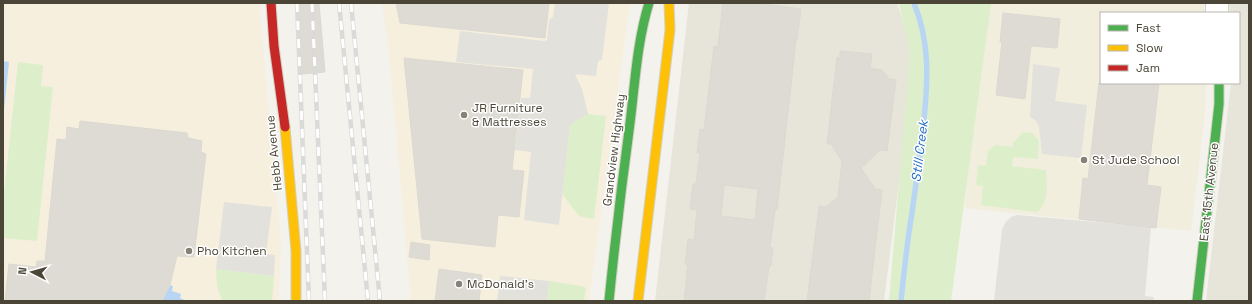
<svg xmlns="http://www.w3.org/2000/svg" width="1252" height="304" font-family="'Space Grotesk',sans-serif">
<style>
.residential{fill:#e7e4d9}
.commercial{fill:#f6efde}
.education{fill:#f1eedd}
.green{fill:#dcefca}
.parking{fill:#e2e1db}
.water{fill:#b9d5f4}
.lines{fill:none;stroke-linecap:round;stroke-linejoin:round}
.stream{stroke:#b9d5f4;stroke-width:5.5}
.building{fill:#dddbd4;stroke:#dbd9d1;fill-rule:evenodd}
.street-casing{stroke:#d1cfc9;stroke-width:24}
.fast-casing{stroke:#d3d0c2;stroke-width:11}
.slow-casing{stroke:#d3d0c2;stroke-width:11}
.jam-casing{stroke:#d3d0c2;stroke-width:11}
.street{stroke:#fdfdfc;stroke-width:22}
.fast{stroke:#4caf50;stroke-width:9}
.slow{stroke:#ffc107;stroke-width:9}
.jam{stroke:#c62828;stroke-width:9}
.rail-casing{stroke:#dadad9;stroke-width:4.5}
.rail{stroke:#fff;stroke-width:3;stroke-dasharray:9;stroke-linecap:butt}
.poi-dot{fill:#858276;stroke:#fff;stroke-width:1.5}
.labels{text-anchor:middle;stroke-width:3;stroke-linejoin:round;paint-order:stroke}
.poi-label{font-size:12px;fill:#4a4536;stroke:#fff;text-anchor:start}
.street-label{font-size:12px;fill:#4a4536;stroke:#fff}
.water-label{font-size:13px;font-style:italic;fill:#246cc2;stroke:#fff}
</style>
<rect width="100%" height="100%" fill="#f3f2ec"/>
<g class="residential">
<path d="M689,3H897L915,55L884,301H655Z"/>
<path d="M1229,3H1249V301H1206L1231,83H1239V13H1230Z"/>
</g>
<g class="commercial">
<path d="M3,3H259L281,242L279,301H3Z"/>
<path d="M382,3H630L589,301H411L389,54Z"/>
</g>
<path class="education" d="M982,3H1203L1205,13H1101V83H1206L1205,113L1191,231L965,208Z"/>
<g class="green">
<path d="M899,3H991L951,301H889L910,52Z"/>
<path d="M18,62L43,65L41,86L53,87L37,241L3,238V202Z"/>
<path d="M588,114L606,116L594,219L579,216L562,194L570,125Z"/>
<path d="M1023,132L1032,133L1039,140L1038,159L1013,157L1012,166L1046,170C1047,184 1049,204 1037,212L981,205L983,186L976,185L978,165L986,166L988,151L995,145L1013,147V143Z"/>
<path d="M216,269L274,276L272,301H222L217,286Z"/>
<path d="M549,281L582,286L586,288L584,301H547Z"/>
</g>
<g class="parking">
<path d="M555,3H609L602,60L598,61L596,76L575,74L582,89L588,114L570,125L559,225L524,220L531,152L515,150L521,98H530L533,69L456,62L460,31L544,41L547,40L549,20L553,17Z"/>
<path d="M1033,64L1060,68L1055,101L1087,105L1081,158L1042,154L1039,126L1035,120L1030,117Z"/>
<path d="M224,202L272,207L266,254L275,255L274,276L216,269Z"/>
<path d="M1017,215L1151,227L1145,296L1154,297L1153,301H994L1002,230L1005,223L1011,217Z"/>
<path d="M500,276L549,281L547,301H497Z"/>
</g>
<g class="water">
<path d="M3,61L9,62L3,119Z"/>
<path d="M170,285L173,286L172,291L181,294L180,298L187,301H162Z"/>
</g>
<g class="lines">
<path class="stream" d="M901,301C904,272 907,242 912,213C916,182 921,151 924,120C928,79 930,42 914,3"/>
</g>
<g class="building">
<path d="M296,3H319L325,72L302,74Z"/>
<path d="M396,3H549L545,38L400,23Z"/>
<path d="M723,3H756L801,9L797,40H796L777,210H775L770,247L773,248L771,266H769L764,301H684L688,265L685,264L688,239L694,240L697,210L690,209L693,184H696L700,153H697L700,129L704,130L714,46L718,47ZM724,185L758,189L755,220L721,216Z"/>
<path d="M1003,13L1060,19L1057,48L1031,46L1025,99L996,95L1002,42H1000Z"/>
<path d="M840,51L872,54L870,68L882,70L889,79L896,80L887,151L880,150L861,168L875,189L882,190L869,301H807L819,206L826,207L838,197L842,161L831,144H827L837,57L840,58Z"/>
<path d="M404,58L523,70L512,170L524,171L519,217L498,215L495,247L422,239Z"/>
<path d="M1099,83H1159L1147,185L1161,187L1156,228L1079,219L1083,178L1088,179Z"/>
<path d="M80,121L187,133L188,138L202,141L201,152L206,154L194,257L177,256L170,285L162,301H5L9,264L36,267L37,261H45L57,139L66,140L67,127L79,129Z"/>
<path d="M411,242L430,245L429,260L409,257Z"/>
<path d="M439,269L482,275L479,301H435Z"/>
</g>
<g class="lines">
<defs>
<path id="street" d="M1217,3V13"/>
<g id="fast">
<path d="M609,301C615,241 622,182 630,123C635,83 637,42 649,3"/>
<path d="M1197,301L1219,104V83"/>
</g>
<g id="slow">
<path d="M285,127L296,251V301"/>
<path d="M638,301L670,30L669,3"/>
</g>
<path id="jam" d="M271,3L274,46L285,127"/>
</defs>
<use href="#street" class="street-casing"/>
<use href="#fast" class="fast-casing"/>
<use href="#slow" class="slow-casing"/>
<use href="#jam" class="jam-casing"/>
<use href="#street" class="street"/>
<use href="#fast" class="fast"/>
<use href="#slow" class="slow"/>
<use href="#jam" class="jam"/>
<defs>
<g id="rail">
<path d="M297,3L309,301"/>
<path d="M312,3L325,301"/>
<path d="M339,3L368,301"/>
<path d="M351,3L380,301"/>
</g>
</defs>
<use href="#rail" class="rail-casing"/>
<use href="#rail" class="rail"/>
</g>
<g class="poi-dot">
<circle cx="464" cy="115" r="4"/>
<circle cx="1084" cy="160" r="4"/>
<circle cx="189" cy="251" r="4"/>
<circle cx="459" cy="284" r="4"/>
</g>
<g class="labels">
<g class="poi-label">
<text x="472" y="112">JR Furniture<tspan x="472" dy="14">&amp; Mattresses</tspan></text>
<text x="1092" y="164">St Jude School</text>
<text x="197" y="255">Pho Kitchen</text>
<text x="467" y="288">McDonald's</text>
</g>
<g class="street-label">
<text transform="translate(614 150) rotate(-83)" y="4">Grandview Highway</text>
<text transform="translate(274 153) rotate(-96)" y="4">Hebb Avenue</text>
<text transform="translate(1209 192) rotate(-84)" y="4">East 15th Avenue</text>
</g>
<g class="water-label">
<text transform="translate(919 151) rotate(-83)" y="5">Still Creek</text>
</g>
</g>
<rect width="1252" height="304" fill="none" stroke="#4a4536" stroke-width="8"/>
<rect x="1100" y="12" width="140" height="72" fill="#ffffff" stroke="#b7b5af"/>
<rect x="1108" y="25" width="20" height="6" fill="#4caf50" stroke="#b7b5af"/>
<text x="1136" y="32" font-size="12" fill="#4a4536">Fast</text>
<rect x="1108" y="45" width="20" height="6" fill="#ffc107" stroke="#b7b5af"/>
<text x="1136" y="52" font-size="12" fill="#4a4536">Slow</text>
<rect x="1108" y="65" width="20" height="6" fill="#c62828" stroke="#b7b5af"/>
<text x="1136" y="72" font-size="12" fill="#4a4536">Jam</text>
<g transform="translate(32 272) rotate(276)" stroke="#ffffff" stroke-width="3" paint-order="stroke">
<path d="M0-3L7 15L0 10L-7 15Z" fill="#4a4536"/>
<text y="-6" font-size="11" font-weight="bold" text-anchor="middle" fill="#4a4536">N</text>
</g>
</svg>
